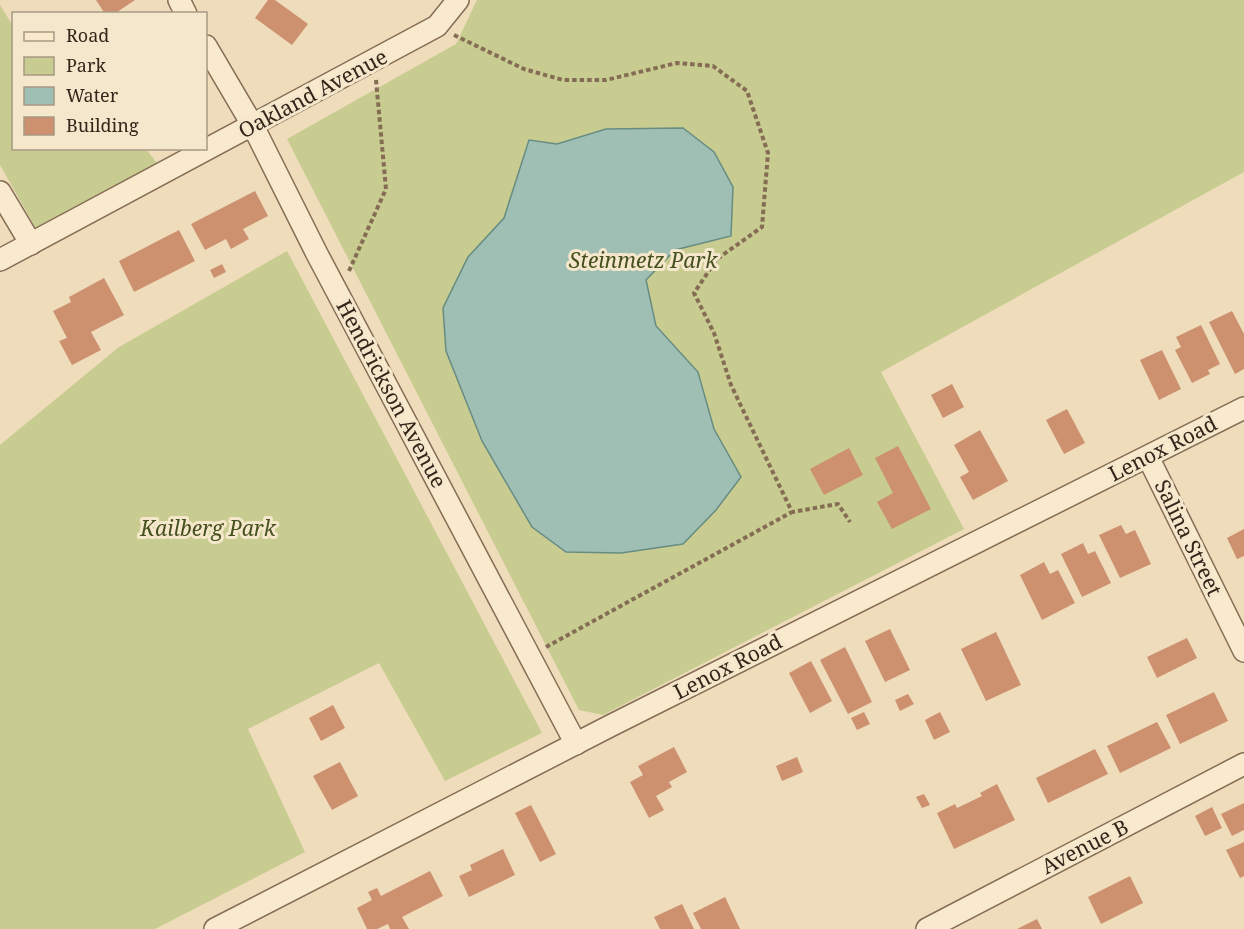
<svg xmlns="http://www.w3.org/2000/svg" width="1244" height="929" font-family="'Noto Serif',serif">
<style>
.green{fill:#c8cc90}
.water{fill:#9fbfb4;stroke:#678c81;stroke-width:1.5}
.building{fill:#cd9170}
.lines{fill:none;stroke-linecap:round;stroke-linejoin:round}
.street-casing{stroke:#856c55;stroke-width:24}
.path{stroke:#856c55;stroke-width:4;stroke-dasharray:4.5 3;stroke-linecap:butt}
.street{stroke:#f9eace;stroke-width:21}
.labels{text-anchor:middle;stroke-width:6;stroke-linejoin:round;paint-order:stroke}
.street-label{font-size:21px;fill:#34251a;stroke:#f5e7cb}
.park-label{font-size:21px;font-style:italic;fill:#475120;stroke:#f5e7cb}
</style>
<rect width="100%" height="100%" fill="#eedcbb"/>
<g class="green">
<path d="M477,0H1244V172L881,372L964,529L603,715L579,710L287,139L456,44Z"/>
<path d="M0,5L13,26L14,148L146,149L160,167L38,232L0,165Z"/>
<path d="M287,251L542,733L445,781L379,663L248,729L305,852L155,929H0V445L119,347Z"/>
</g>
<path class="water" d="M683,128L714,152L733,187L731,236L675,250L646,280L656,326L698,372L714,429L741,477L716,510L683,544L621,553L566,552L532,527L482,441L446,351L443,308L468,257L504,218L529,140L557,144L606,129Z"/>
<g class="building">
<path d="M96,0H135L114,14H105Z"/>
<path d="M268,0H275L308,24L292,45L255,18Z"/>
<path d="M255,191L268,216L243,229L249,239L231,249L226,239L205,250L191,224Z"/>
<path d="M179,230L195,261L134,292L119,261Z"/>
<path d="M222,264L226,272L214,278L210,270Z"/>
<path d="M104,278L124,315L91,332L101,350L72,365L59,341L67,338L53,311L71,302L69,297Z"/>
<path d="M1232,311L1244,334V369L1235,374L1209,322Z"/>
<path d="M1201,325L1220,364L1208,370L1210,374L1192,383L1175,350L1181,347L1176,337Z"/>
<path d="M1162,350L1181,389L1159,400L1140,360Z"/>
<path d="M952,384L964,407L943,418L931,395Z"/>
<path d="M1067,409L1085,443L1064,454L1046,420Z"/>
<path d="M980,430L1008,481L973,500L960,477L969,472L954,445Z"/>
<path d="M898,446L931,509L892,529L877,502L893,493L875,458Z"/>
<path d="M849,448L863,475L824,495L810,469Z"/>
<path d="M1121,525L1126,534L1135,530L1151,564L1120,578L1099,535Z"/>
<path d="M1244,529V556L1237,559L1227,538Z"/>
<path d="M1083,543L1088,554L1095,551L1111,583L1082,597L1061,554Z"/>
<path d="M1044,562L1050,574L1058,570L1075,603L1042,620L1020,575Z"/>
<path d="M890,629L910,670L885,682L865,641Z"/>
<path d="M996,632L1021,685L986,701L961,649Z"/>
<path d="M1187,638L1197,658L1157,678L1147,657Z"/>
<path d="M845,647L872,702L848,714L820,660Z"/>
<path d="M811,661L832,701L810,713L789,673Z"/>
<path d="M1214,692L1228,721L1180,744L1166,715Z"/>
<path d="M908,694L914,704L900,711L895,700Z"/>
<path d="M333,705L345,728L321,741L309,718Z"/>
<path d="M864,712L870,724L857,730L851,718Z"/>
<path d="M940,712L950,732L934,740L925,720Z"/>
<path d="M1157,722L1171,748L1120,773L1107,746Z"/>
<path d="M674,747L687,772L669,782L672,787L656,796L664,810L649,818L630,782L643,775L638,766Z"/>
<path d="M1095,749L1108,774L1048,803L1036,778Z"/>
<path d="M797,757L803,772L782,781L776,766Z"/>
<path d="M340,762L358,796L332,810L313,776Z"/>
<path d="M997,784L1015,820L954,849L937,813L955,804L957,808L982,796L980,793Z"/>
<path d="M924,794L930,805L922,808L916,797Z"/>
<path d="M1244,803V830L1232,836L1221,814Z"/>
<path d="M531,805L556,854L540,862L515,813Z"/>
<path d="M1212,807L1222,828L1205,836L1195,816Z"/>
<path d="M1244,842V876L1240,878L1226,850Z"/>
<path d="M503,849L515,875L469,897L459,876L472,870L470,865Z"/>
<path d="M430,871L443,896L402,917L409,929H390L388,924L377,929H367L357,908L372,900L368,892L377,888L381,896Z"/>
<path d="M1130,876L1143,903L1101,924L1088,897Z"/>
<path d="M725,897L740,929H701L693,913Z"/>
<path d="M682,904L694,929H660L654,917Z"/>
<path d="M1037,919L1042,929H1017Z"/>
</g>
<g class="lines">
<defs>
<g id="street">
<path d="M179,0L186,14"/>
<path d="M206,46L253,126L316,252L576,744"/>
<path d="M0,192L31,244"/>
<path d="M0,260L437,26L458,0"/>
<path d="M1148,457L1244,651"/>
<path d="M215,929L612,725L1244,408"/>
<path d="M927,929L1244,764"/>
</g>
</defs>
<use href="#street" class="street-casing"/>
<g class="path">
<path d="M454,35L524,69L563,80H606L677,63L713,66L747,91L768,153L762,227L717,259L694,293L714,333L731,385L792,512L838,504L850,522"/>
<path d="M349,271L386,189L376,80"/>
<path d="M546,647L792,512"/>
</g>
<use href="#street" class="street"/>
</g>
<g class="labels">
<g class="street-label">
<text transform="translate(313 94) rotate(-28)" y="7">Oakland Avenue</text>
<text transform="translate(391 394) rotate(62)" y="7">Hendrickson Avenue</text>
<text transform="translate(1163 449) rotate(-27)" y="7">Lenox Road</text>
<text transform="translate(1188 538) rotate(64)" y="7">Salina Street</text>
<text transform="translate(728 667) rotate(-27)" y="7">Lenox Road</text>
<text transform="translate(1085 847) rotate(-27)" y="7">Avenue B</text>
</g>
<g class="park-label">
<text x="643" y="268">Steinmetz Park</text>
<text x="208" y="536">Kailberg Park</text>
</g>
</g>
<rect x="12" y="12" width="195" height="138" fill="#f5e7cb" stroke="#a89984" stroke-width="1.5"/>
<rect x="24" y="32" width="30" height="9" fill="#f9eace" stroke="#a89984" stroke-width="1.5"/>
<text x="66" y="42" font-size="18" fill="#34251a">Road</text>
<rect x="24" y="57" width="30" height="18" fill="#c8cc90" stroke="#a89984" stroke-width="1.5"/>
<text x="66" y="72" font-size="18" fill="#34251a">Park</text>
<rect x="24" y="87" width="30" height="18" fill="#9fbfb4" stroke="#a89984" stroke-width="1.5"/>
<text x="66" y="102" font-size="18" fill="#34251a">Water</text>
<rect x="24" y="117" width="30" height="18" fill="#cd9170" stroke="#a89984" stroke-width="1.5"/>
<text x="66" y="132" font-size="18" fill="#34251a">Building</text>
</svg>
